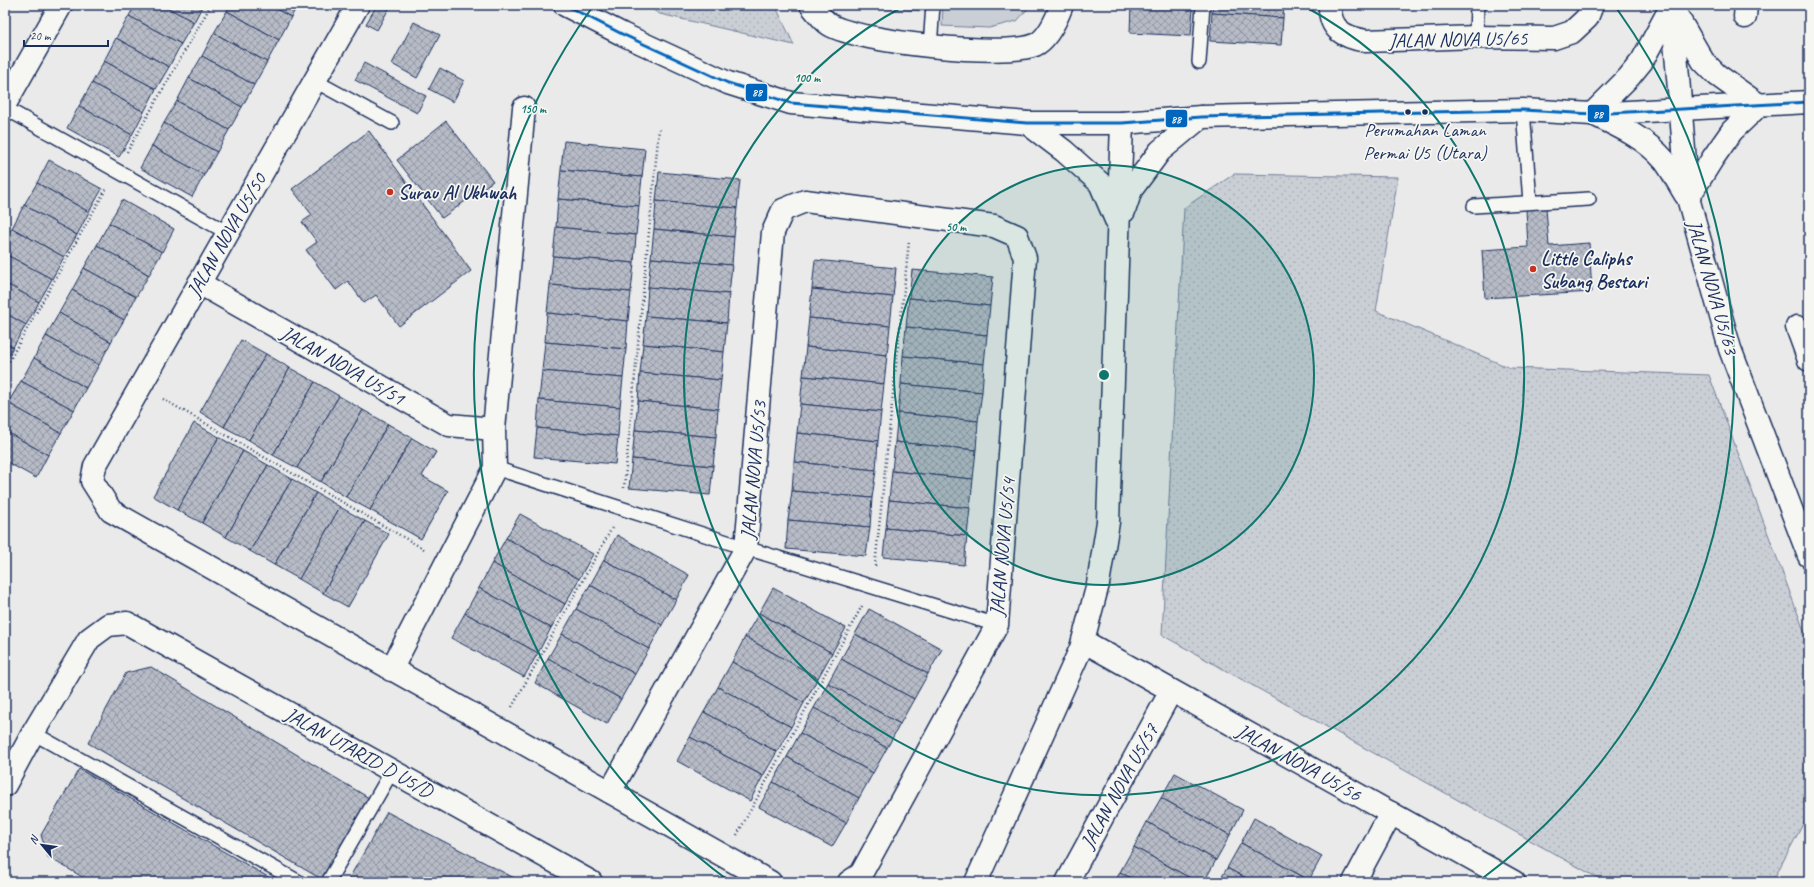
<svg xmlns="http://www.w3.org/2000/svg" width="1814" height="887" font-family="Caveat,sans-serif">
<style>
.green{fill:#caced5;stroke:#727e9a}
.park{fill:url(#park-dots);stroke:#727e9a}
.building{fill:url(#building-cross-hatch);stroke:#1b2f5e}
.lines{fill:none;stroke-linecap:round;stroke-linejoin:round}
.service-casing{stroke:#1b2f5e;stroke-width:16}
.minor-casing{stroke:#1b2f5e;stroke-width:25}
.tertiary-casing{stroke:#1b2f5e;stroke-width:25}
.path{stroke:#1b2f5e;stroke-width:2.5;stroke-dasharray:1 3;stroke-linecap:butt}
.service{stroke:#f6f6f2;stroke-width:13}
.minor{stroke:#f6f6f2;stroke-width:22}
.tertiary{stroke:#f6f6f2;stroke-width:22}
.bus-1-casing{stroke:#f6f6f2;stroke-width:6}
.bus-1{stroke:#0065bd;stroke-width:3}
.ring{fill:none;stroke:#0f766e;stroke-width:2}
.bus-dot{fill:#1b2f5e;stroke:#f6f6f2;stroke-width:1.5}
.poi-dot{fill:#c8321e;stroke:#f6f6f2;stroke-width:1.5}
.labels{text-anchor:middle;stroke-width:3.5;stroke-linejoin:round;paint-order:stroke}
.bus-label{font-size:19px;fill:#1b2f5e;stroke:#f6f6f2}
.street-label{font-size:20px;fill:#1b2f5e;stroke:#f6f6f2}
.poi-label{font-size:20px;font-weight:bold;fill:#1b2f5e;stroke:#f6f6f2;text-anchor:start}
.centre{fill:#0f766e;stroke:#f6f6f2;stroke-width:2}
.ring-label{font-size:12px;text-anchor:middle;font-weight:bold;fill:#0f766e;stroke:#f6f6f2;stroke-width:3.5;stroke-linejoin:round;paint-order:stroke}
.line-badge{stroke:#f6f6f2;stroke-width:1.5}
.badge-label{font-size:11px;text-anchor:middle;font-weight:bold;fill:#fff}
</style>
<defs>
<pattern id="park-dots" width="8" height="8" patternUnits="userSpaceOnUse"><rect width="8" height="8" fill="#caced5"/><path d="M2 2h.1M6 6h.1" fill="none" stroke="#adb1b9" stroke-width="1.8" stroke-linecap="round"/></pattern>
<pattern id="building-cross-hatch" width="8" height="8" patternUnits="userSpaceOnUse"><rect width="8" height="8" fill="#b6bbc6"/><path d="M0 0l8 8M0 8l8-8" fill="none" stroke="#9398a4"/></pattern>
</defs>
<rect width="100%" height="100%" fill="#e9eae9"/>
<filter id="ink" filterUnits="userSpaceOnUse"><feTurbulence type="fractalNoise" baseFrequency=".025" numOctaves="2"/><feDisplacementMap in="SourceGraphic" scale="8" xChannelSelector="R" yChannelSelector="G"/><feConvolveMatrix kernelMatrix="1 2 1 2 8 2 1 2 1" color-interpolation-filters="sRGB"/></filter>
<g filter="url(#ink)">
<g class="green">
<path d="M851,5H923V11L853,7Z"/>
<path d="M943,5H1031L1017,21L989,28L942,26Z"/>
</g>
<g class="park">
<path d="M644,5H775L794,45L660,14Z"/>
<path d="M1234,174L1398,177L1376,311L1510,368L1709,375L1809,644V813L1772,882H1605L1162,635L1184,208Z"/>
</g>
<g class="building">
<path d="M135,5H163L194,22L181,44L129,16Z"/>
<path d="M163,5H203L194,22Z"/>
<path d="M230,5H269L291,17L279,40L227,11Z"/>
<path d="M269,5H298L291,17Z"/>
<path d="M377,5H391L377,30L366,24Z"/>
<path d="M1131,5L1193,7L1191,36L1130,33Z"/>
<path d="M1138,5H1193V7Z"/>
<path d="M1213,5H1284L1283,18L1212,13Z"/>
<path d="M227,11L279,40L267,62L214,33Z"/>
<path d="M1212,13L1283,18L1281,45L1210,41Z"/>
<path d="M129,16L181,44L169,67L116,38Z"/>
<path d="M414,22L440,35L417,78L392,64Z"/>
<path d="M214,33L267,62L254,85L202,56Z"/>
<path d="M116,38L169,67L156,89L104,61Z"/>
<path d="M202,56L254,85L242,107L189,78Z"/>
<path d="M104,61L156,89L144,112L92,83Z"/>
<path d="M364,63L426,96L417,113L355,80Z"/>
<path d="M440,68L464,81L453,102L429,89Z"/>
<path d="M189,78L242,107L229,130L177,101Z"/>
<path d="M92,83L144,112L132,135L79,106Z"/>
<path d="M177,101L229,130L217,152L164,123Z"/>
<path d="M79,106L132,135L119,157L67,128Z"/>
<path d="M446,121L493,181L442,218L397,160Z"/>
<path d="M164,123L217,152L204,175L152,146Z"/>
<path d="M369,131L471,271L399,326L376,295L364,303L348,281L336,290L306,250L317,242L302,222L312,215L292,189Z"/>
<path d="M564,141L645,149L642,177L561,170Z"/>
<path d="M152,146L204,175L192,197L140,168Z"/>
<path d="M49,160L102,189L89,212L37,183Z"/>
<path d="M561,170L642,177L639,206L558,199Z"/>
<path d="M659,172L740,180L737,208L656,201Z"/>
<path d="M37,183L89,212L77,235L24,205Z"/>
<path d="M558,199L639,206L636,235L556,227Z"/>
<path d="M122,200L174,229L162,252L109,223Z"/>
<path d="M656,201L737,208L734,237L654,229Z"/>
<path d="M24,205L77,235L64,257L12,228Z"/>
<path d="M1546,208L1549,246L1589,243L1592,292L1485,298L1482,250L1528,247L1526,209Z"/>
<path d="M109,223L162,252L149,275L97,245Z"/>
<path d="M556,227L636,235L634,263L553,256Z"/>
<path d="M12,228L64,257L52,279L5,254V239Z"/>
<path d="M654,229L734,237L732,265L651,258Z"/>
<path d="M97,245L149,275L136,297L84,268Z"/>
<path d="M5,254L52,279L39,302L5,283Z"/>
<path d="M553,256L634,263L631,292L550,285Z"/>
<path d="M651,258L732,265L729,294L648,287Z"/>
<path d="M815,260L896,268L893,297L812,289Z"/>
<path d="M84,268L136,297L124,320L72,290Z"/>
<path d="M912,270L993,277L990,306L909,298Z"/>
<path d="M5,283L39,302L26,325L5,313Z"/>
<path d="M550,285L631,292L628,321L547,313Z"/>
<path d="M648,287L729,294L727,323L646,316Z"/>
<path d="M812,289L893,297L890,326L809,318Z"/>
<path d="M72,290L124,320L111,342L59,313Z"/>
<path d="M909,298L990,306L987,335L906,327Z"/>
<path d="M5,313L26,325L13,347L5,343Z"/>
<path d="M59,313L111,342L99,365L46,336Z"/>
<path d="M547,313L628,321L626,349L545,342Z"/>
<path d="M646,316L727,323L724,352L643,344Z"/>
<path d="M809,318L890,326L887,355L806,347Z"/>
<path d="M906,327L987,335L984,364L903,356Z"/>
<path d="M46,336L99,365L86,388L34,358Z"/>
<path d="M241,340L266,354L224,427L200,412Z"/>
<path d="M545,342L626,349L623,378L542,371Z"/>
<path d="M5,343L13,347L5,363Z"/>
<path d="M643,344L724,352L721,380L640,373Z"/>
<path d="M806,347L887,355L884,384L803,376Z"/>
<path d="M266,354L290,368L249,440L224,427Z"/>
<path d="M903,356L984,364L982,392L901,384Z"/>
<path d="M34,358L86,388L74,410L21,381Z"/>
<path d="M290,368L315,382L273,455L249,440Z"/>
<path d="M542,371L623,378L620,407L539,400Z"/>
<path d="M640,373L721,380L718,409L638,401Z"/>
<path d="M803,376L884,384L881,412L800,404Z"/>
<path d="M21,381L74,410L61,433L8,403Z"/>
<path d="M315,382L339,396L297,468L273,455Z"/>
<path d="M901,384L982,392L978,421L898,413Z"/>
<path d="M339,396L363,410L321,482L297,468Z"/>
<path d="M539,400L620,407L618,436L537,428Z"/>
<path d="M638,401L718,409L716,437L635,430Z"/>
<path d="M8,403L61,433L48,455L5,431V409Z"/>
<path d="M800,404L881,412L878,441L797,433Z"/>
<path d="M363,410L388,424L346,497L321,482Z"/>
<path d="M898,413L978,421L976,450L895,442Z"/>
<path d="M194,423L219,437L177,510L153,496Z"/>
<path d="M388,424L412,438L370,510L346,497Z"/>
<path d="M537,428L618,436L615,464L534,457Z"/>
<path d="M635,430L716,437L713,466L632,459Z"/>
<path d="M5,431L48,455L36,478L5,461Z"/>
<path d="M797,433L878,441L876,470L794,462Z"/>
<path d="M219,437L243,451L202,523L177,510Z"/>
<path d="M412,438L436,452L422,476L448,491L421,539L370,510Z"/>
<path d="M895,442L976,450L973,479L892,471Z"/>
<path d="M243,451L268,465L226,537L202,523Z"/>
<path d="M632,459L713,466L710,495L629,488Z"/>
<path d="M794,462L876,470L872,498L792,491Z"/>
<path d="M268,465L292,479L250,551L226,537Z"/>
<path d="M892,471L973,479L970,508L889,500Z"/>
<path d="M292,479L316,493L274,565L250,551Z"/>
<path d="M792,491L872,498L870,527L788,520Z"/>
<path d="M316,493L340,507L299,579L274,565Z"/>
<path d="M889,500L970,508L967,536L886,528Z"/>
<path d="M340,507L365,521L323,593L299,579Z"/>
<path d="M520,514L593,554L579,579L506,538Z"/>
<path d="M788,520L870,527L866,556L786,549Z"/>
<path d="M365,521L389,534L348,607L323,593Z"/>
<path d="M886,528L967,536L964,565L883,557Z"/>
<path d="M617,535L689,575L676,600L604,560Z"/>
<path d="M506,538L579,579L565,604L492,563Z"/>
<path d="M604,560L676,600L662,625L590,585Z"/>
<path d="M492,563L565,604L551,628L479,588Z"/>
<path d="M590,585L662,625L649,649L576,609Z"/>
<path d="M479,588L551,628L538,653L465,613Z"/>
<path d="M773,588L846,628L832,653L759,613Z"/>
<path d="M576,609L649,649L635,674L562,634Z"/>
<path d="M869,609L942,649L928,674L855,634Z"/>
<path d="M465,613L538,653L524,677L451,638Z"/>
<path d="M759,613L832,653L818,678L745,637Z"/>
<path d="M562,634L635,674L621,699L548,658Z"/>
<path d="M855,634L928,674L914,699L841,659Z"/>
<path d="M745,637L818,678L804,703L732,662Z"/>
<path d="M548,658L621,699L607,724L535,683Z"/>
<path d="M841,659L914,699L900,724L828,683Z"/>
<path d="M732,662L804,703L791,727L718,687Z"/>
<path d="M151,667L369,798L323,880L88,743L126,673Z"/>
<path d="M828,683L900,724L887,748L814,708Z"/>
<path d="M718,687L791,727L777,752L704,712Z"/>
<path d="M814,708L887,748L873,773L800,733Z"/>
<path d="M704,712L777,752L763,776L690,737Z"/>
<path d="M800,733L873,773L859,798L787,757Z"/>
<path d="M690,737L763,776L750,801L677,761Z"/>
<path d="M787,757L859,798L846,823L773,782Z"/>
<path d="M79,769L277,882H91L48,857L41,835Z"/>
<path d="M1175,773L1243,810L1230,835L1161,798Z"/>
<path d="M773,782L846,823L832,847L759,807Z"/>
<path d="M1161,798L1230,835L1216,860L1147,822Z"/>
<path d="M387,812L522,882H347Z"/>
<path d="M1254,818L1322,856L1309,880L1241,843Z"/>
<path d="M1147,822L1216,860L1204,882H1197L1134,847Z"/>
<path d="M1241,843L1309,880L1308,882H1253L1227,868Z"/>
<path d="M1134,847L1197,882H1138L1120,872Z"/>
<path d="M1227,868L1253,882H1219Z"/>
<path d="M1120,872L1138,882H1115Z"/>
</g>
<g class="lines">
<defs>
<g id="service">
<path d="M1476,37L1477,5"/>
<path d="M930,47L933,5"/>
<path d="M1199,62L1203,5"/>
<path d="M315,81L392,123"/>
<path d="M5,108L228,233"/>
<path d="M1523,110L1530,202"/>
<path d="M1474,206L1589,199"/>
<path d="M495,468L746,548L997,625"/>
<path d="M33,733L299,882"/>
<path d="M328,882L392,771"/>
</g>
<g id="minor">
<path d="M358,5L95,466L92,481L111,511L770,882"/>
<path d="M811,5C816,11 823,21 830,25C859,42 1005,58 1035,45C1048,39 1057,18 1062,5"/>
<path d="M1330,5C1329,30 1344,37 1366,41L1476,37L1554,38L1572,32L1587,18L1592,5"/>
<path d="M1745,17L1746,5"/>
<path d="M5,104L61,5"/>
<path d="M199,283L449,425L494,429"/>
<path d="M1797,327L1809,360"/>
<path d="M1083,641L1514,882"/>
<path d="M391,670L495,468L494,429L524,108"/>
<path d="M5,785L33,733L89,639L108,625L127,623L591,882"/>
<path d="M610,792L746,548L773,232L783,210L805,201L994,226L1017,236L1025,258L997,625L861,874L849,882"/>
<path d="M1067,882L1171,691"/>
<path d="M1354,882L1391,813"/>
</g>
<g id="tertiary">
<path d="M565,5L622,34L728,83L791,103L1027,123H1122L1201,117L1523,110L1592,114L1809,102"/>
<path d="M1672,5L1688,198L1730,349L1809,556"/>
<path d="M1676,14L1703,61L1717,75L1759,105"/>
<path d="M1592,114L1629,77L1642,61L1672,5"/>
<path d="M1595,115C1620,127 1645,138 1664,160C1672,170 1678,183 1685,194"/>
<path d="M1027,123L1064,151L1100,183L1116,220"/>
<path d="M1688,198L1713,158L1732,131L1759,105"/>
<path d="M1124,211L1131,190L1160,151L1201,117"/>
<path d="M976,882L1081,648L1098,584L1108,522L1122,123"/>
</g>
</defs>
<use href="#service" class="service-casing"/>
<use href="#minor" class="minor-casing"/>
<use href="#tertiary" class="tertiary-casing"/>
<g class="path">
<path d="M127,152L211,5"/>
<path d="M5,368L106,189"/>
<path d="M163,399L424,549"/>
<path d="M624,488L659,129"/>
<path d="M875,566L909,241"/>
<path d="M512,707L612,528"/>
<path d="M737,835L862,606"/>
</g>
<use href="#service" class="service"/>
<use href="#minor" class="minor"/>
<use href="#tertiary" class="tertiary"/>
<defs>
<path id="bus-1" d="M565,5L622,34L728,83L791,103L1027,123H1122L1201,117L1523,110L1592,114L1809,102"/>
</defs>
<use href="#bus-1" class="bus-1-casing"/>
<use href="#bus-1" class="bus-1"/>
</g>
</g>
<circle cx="1104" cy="375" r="210" fill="#0f766e" fill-opacity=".12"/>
<g class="ring">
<circle cx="1104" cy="375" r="210"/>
<path d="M1304 6A420 420 0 1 1 904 6"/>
<path d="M729 881A630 630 0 0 1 591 9M1617 9A630 630 0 0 1 1479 881"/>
</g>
<g class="bus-dot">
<circle cx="1408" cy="112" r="3.5"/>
<circle cx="1425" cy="112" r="3.5"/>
</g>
<g class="poi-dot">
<circle cx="390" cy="192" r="4"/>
<circle cx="1533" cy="269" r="4"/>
</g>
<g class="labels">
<g class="bus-label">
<text x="1425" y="136">Perumahan Laman<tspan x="1425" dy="23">Permai U5 (Utara)</tspan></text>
</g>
<g class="street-label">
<text transform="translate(1458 39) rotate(-1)" y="7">JALAN NOVA U5/65</text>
<text transform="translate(226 235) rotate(-60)" y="7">JALAN NOVA U5/50</text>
<text transform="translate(1713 287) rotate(74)" y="7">JALAN NOVA U5/63</text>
<text transform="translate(343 365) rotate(30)" y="7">JALAN NOVA U5/51</text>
<text transform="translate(753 470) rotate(-85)" y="7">JALAN NOVA U5/53</text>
<text transform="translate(1002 547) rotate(-85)" y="7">JALAN NOVA U5/54</text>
<text transform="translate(359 752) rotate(29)" y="7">JALAN UTARID D U5/D</text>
<text transform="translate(1299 762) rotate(29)" y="7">JALAN NOVA U5/56</text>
<text transform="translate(1119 786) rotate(-61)" y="7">JALAN NOVA U5/57</text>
</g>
<g class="poi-label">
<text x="398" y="199">Surau Al Ukhwah</text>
<text x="1541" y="265">Little Caliphs<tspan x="1541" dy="23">Subang Bestari</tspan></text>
</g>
</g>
<circle cx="1104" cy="375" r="6" class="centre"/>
<g class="ring-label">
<text x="807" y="82">100 m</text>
<text x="533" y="113">150 m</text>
<text x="956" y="231">50 m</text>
</g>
<g class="line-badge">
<rect x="745" y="83" width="23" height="19" rx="4" fill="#0065bd"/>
<rect x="1587" y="104" width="23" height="19" rx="4" fill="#0065bd"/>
<rect x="1165" y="109" width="23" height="19" rx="4" fill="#0065bd"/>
</g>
<g class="badge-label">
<text x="757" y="96">88</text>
<text x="1598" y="118">88</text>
<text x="1176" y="123">88</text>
</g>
<rect width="1814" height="887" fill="none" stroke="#f6f6f2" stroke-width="20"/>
<rect x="10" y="10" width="1794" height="867" fill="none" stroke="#1b2f5e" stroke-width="1.5" filter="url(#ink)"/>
<g transform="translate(42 845) rotate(299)" stroke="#f6f6f2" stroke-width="3" paint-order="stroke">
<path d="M0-3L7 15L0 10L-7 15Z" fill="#1b2f5e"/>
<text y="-6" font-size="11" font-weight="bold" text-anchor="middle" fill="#1b2f5e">N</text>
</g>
<path d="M24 40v6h84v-6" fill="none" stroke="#1b2f5e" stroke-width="2"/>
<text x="30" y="40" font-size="12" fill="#1b2f5e" stroke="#f6f6f2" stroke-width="3" paint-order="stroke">20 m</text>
</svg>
